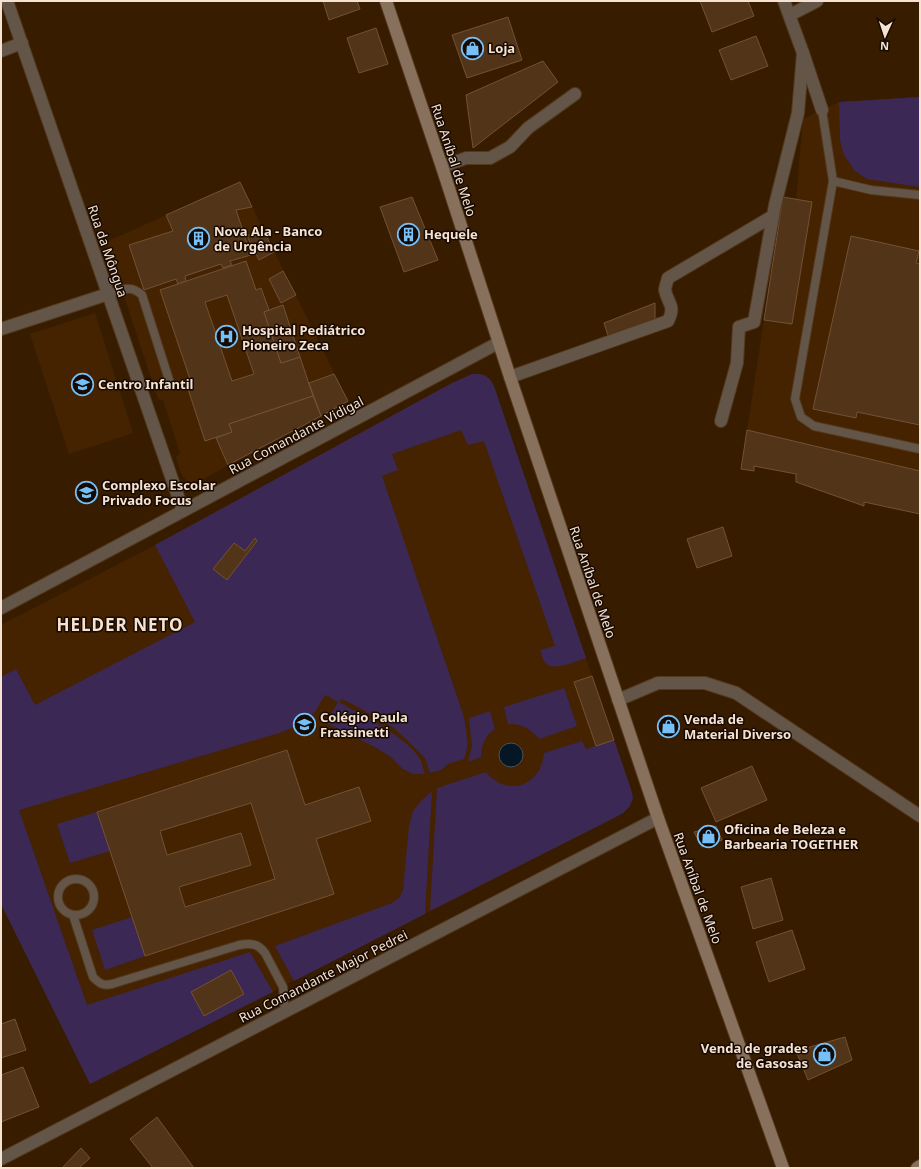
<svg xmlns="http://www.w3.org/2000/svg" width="921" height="1169" font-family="'Noto Sans',sans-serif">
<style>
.built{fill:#452300}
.green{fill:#3b2854;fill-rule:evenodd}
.water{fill:#051624;stroke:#4d5358}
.building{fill:#523418;stroke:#725235;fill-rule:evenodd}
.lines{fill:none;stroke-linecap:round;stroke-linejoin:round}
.lane-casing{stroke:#52381d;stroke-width:10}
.street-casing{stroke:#52381d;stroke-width:14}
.secondary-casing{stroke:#52381d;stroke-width:14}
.lane{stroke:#645549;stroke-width:8}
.street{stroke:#645549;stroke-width:12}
.secondary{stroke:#87715d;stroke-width:12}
.labels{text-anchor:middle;stroke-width:3;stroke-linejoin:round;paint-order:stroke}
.poi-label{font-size:13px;font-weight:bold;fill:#f5e2d2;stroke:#160a02;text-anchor:start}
.street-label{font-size:13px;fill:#f5e2d2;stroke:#160a02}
.district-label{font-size:17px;font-weight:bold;letter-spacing:1px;fill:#f5e2d2;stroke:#160a02}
</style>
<rect width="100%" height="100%" fill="#381c00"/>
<g class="built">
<path d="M920,97V514L865,502L864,506L796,482V474L754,466V471L741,469L783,197L796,199L803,119L839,102Z"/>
<path d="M240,182L348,401L205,478L197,481L192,482L186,480L182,475L178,465L176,457L180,453L163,400L158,399L157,396L106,242Z"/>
<path d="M95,313L133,433L69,454L30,334Z"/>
<path d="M472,374H479L485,376L491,380L494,386L589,667L631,789L633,798L630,806L623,813L612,819L90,1084L1,904V625L155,545L452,383Z"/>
</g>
<g class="green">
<path d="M920,97V187L867,179L855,171L844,155L840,140L839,102Z"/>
<path d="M472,374C483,373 489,376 494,386L586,658C577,661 556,670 548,665C543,662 542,655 540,650L555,646L484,441L468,445L461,430L392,454L398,470L382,476L464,717C466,731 470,745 464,759L448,764L441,770L430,773L425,758L412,745L394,728L358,707L342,699L339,702C361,715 408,737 420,759C422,763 423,769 425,774H413L403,769L391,757L373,746L326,723L338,702L325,695L315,712L302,724L279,733L19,810L87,1005L250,952L273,992L90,1084L1,904V677L16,669L35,705L195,622L155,545L452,383ZM255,539L257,541L227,579L213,569L234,543L245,551Z"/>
<path d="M564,688L577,726L539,739C531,729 521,723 508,724L504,707Z"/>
<path d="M490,711L495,729C485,735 481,746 481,757L468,762L472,746L469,718Z"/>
<path d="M614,740L631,789L633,798L630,806L623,813L612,819L430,911L437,788L486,772C507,798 541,786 544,753L582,741L586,749Z"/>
<path d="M432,791L425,914L294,981L275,946L392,903L399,898L403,890L409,826L413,811L421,801Z"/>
<path d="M97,812L110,851L70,863L57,824Z"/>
<path d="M132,917L145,956L105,970L92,930Z"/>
</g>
<circle class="water" cx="511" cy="755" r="12"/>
<g class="building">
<path d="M323,1H357L360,9L329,20Z"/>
<path d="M700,1H748L754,16L712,32Z"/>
<path d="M508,17L522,60L467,78L452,35Z"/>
<path d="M376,28L388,64L359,73L347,38Z"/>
<path d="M756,36L768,66L731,80L719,50Z"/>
<path d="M543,61L558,82L473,148L466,95Z"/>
<path d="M240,182L252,207L236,210L251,255L230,261L232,265L223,268L221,264L185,276L186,281L178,284L176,279L144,290L129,245L173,231L166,215Z"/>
<path d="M412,197L438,260L404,272L380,207Z"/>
<path d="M783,197L812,202L792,324L764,320Z"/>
<path d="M263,229L274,252L259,260L247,236Z"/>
<path d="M851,236L919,251L916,263L920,264V425L857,412L856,418L813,409Z"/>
<path d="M246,261L256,290L261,288L269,310L264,312L281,363L300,357L313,396L229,424L232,432L205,441L187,386L192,385L160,290ZM227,295L254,374L232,381L205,302Z"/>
<path d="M283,271L296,295L281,303L269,279Z"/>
<path d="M655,303V321L610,342L604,323Z"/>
<path d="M283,305L300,357L281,363L264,312Z"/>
<path d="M334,374L348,401L321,416L309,383Z"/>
<path d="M313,396L321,416L228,465L216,438L232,432L229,424Z"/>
<path d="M747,430L920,471V514L864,502V506L796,482V474L754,466V471L741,469Z"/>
<path d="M723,527L732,556L697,568L687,539Z"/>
<path d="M255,538L257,541L227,580L213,569L234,543L245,551Z"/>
<path d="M592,676L614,740L596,746L574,682Z"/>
<path d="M287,750L305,805L359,787L371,821L316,839L334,894L145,956L97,812ZM251,803L275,879L185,907L179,887L251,865L241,833L167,855L160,831Z"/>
<path d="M752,766L767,800L716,822L701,788Z"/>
<path d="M716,826L722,840L702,847L694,832Z"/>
<path d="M771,878L783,920L753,929L741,887Z"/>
<path d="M792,930L805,969L769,982L756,942Z"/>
<path d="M231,970L244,994L204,1016L191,992Z"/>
<path d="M15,1019L26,1050L1,1058V1024Z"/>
<path d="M845,1037L852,1060L808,1080L796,1051Z"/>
<path d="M23,1067L39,1107L1,1122V1075Z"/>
<path d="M157,1117L194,1168H153L130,1139Z"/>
<path d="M81,1148L90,1158L79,1168H62Z"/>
</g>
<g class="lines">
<defs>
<g id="lane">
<path d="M822,110L833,181L795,399L801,417L814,426L920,449"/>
<path d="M833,181L871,190L920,195"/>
<path d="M108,294C122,290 130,284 142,295L171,386"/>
<circle cx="76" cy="897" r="18"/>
<path d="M73,915L93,977C100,984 103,986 112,984L239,945C250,943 258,943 265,953L283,987L285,1012"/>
</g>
<g id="street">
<path d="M7,1L183,511"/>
<path d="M784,1L803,53L822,110"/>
<path d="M790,15L817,1"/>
<path d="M1,51L22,43"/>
<path d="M442,167L466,158H490L510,147L528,128L575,94"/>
<path d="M1,329L108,294"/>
<path d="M510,377L668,321C676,305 668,305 665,290C665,287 667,282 668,278L773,216"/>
<path d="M721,421L737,363L739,327L754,322L775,205L798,113L803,53"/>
<path d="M1,608L498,343"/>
<path d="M618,700L658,683H705L736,693L920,816"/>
<path d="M1,1159L658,818"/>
</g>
<g id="secondary">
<path d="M386,1L442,167L510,377L658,818L783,1168"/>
<path d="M917,1168L920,1166"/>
</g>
</defs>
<use href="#lane" class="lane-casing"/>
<use href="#street" class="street-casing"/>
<use href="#secondary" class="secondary-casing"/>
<use href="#lane" class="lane"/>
<use href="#street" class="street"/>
<use href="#secondary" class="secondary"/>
</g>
<defs>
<symbol id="shop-ring" viewBox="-11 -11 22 22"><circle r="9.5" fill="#160a02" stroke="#76c0f7" stroke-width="1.5"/><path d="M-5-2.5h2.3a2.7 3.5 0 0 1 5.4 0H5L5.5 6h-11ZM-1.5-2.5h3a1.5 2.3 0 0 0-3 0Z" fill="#76c0f7"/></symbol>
<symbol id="building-ring" viewBox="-11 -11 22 22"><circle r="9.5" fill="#160a02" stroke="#76c0f7" stroke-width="1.5"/><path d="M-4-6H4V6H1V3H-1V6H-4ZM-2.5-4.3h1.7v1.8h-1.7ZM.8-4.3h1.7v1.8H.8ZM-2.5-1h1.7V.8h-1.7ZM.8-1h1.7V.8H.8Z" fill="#76c0f7"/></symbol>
<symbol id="hospital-ring" viewBox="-11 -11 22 22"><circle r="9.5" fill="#160a02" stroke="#76c0f7" stroke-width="1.5"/><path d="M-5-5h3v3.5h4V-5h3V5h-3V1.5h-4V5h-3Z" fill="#76c0f7"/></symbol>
<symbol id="school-ring" viewBox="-11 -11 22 22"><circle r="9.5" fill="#160a02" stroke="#76c0f7" stroke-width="1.5"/><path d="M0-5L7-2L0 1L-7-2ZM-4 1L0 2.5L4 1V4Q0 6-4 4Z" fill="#76c0f7"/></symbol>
<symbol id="university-ring" viewBox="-11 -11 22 22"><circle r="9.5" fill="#160a02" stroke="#76c0f7" stroke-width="1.5"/><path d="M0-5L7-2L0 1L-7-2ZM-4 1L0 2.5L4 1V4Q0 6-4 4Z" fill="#76c0f7"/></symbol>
</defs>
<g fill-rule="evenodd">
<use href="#shop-ring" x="460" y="36" width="25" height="25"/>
<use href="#building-ring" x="396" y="222" width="25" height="25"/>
<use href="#building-ring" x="186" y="226" width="25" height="25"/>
<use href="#hospital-ring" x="214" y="324" width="25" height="25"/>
<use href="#school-ring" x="70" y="372" width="25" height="25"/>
<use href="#school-ring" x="74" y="480" width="25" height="25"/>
<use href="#university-ring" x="292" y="712" width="25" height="25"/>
<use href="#shop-ring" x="656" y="714" width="25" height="25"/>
<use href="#shop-ring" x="696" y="824" width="25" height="25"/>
<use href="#shop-ring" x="812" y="1042" width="25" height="25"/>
</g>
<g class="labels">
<g class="poi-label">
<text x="488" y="53">Loja</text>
<text x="214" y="236">Nova Ala - Banco<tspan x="214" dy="15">de Urgência</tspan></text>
<text x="424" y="239">Hequele</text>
<text x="242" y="335">Hospital Pediátrico<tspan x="242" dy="15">Pioneiro Zeca</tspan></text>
<text x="98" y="389">Centro Infantil</text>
<text x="102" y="490">Complexo Escolar<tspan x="102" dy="15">Privado Focus</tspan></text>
<text x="320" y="722">Colégio Paula<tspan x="320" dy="15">Frassinetti</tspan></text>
<text x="684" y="724">Venda de<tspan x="684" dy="15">Material Diverso</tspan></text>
<text x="724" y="834">Oficina de Beleza e<tspan x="724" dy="15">Barbearia TOGETHER</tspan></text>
<text x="808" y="1053" text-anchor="end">Venda de grades<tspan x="808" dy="15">de Gasosas</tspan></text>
</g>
<g class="street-label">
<text transform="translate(454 160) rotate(72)" y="5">Rua Aníbal de Melo</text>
<text transform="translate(108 251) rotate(71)" y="5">Rua da Môngua</text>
<text transform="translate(296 435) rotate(-28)" y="5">Rua Comandante Vidigal</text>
<text transform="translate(593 582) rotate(71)" y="5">Rua Aníbal de Melo</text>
<text transform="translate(698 888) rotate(70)" y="5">Rua Aníbal de Melo</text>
<text transform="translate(323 976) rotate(-27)" y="5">Rua Comandante Major Pedrei</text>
</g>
<g class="district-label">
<text x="120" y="631">HELDER NETO</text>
</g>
</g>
<rect width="921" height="1169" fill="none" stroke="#f5e2d2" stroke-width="4"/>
<g transform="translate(885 36) rotate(183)" stroke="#160a02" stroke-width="3" paint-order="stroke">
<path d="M0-3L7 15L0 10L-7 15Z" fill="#f5e2d2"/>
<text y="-6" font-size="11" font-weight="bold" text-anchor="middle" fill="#f5e2d2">N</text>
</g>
</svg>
